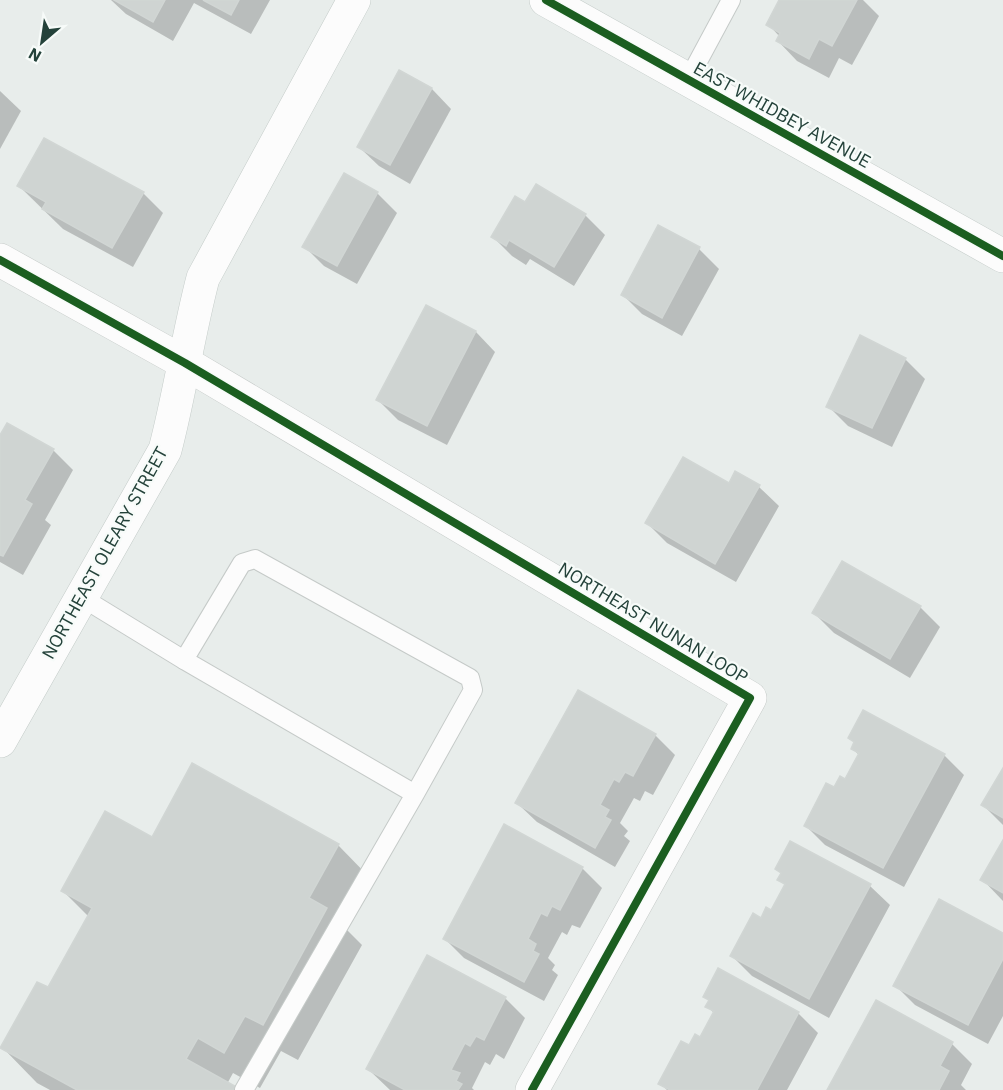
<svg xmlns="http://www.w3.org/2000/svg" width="1003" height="1090" font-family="'IBM Plex Sans',sans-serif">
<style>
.shadow{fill:#0003}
.building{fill:#cfd4d2;stroke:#d1d6d4;stroke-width:1.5}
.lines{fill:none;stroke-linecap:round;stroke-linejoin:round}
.lane-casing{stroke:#c5cac8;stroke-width:20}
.street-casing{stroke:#c5cac8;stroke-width:34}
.secondary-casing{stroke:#c3cbc8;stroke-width:34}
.lane{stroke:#fcfcfc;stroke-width:18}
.street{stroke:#fcfcfc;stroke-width:33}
.secondary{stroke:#fcfcfc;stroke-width:33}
.cycleway-casing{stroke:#f7fbf9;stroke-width:11}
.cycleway{stroke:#1b5e20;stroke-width:8}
.labels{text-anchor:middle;stroke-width:4.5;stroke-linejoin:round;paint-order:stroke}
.street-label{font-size:18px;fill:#24423a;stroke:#f7fbf9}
</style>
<rect width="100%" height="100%" fill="#e8edeb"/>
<g class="shadow">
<path d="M111,0H270L251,34L194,3L173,41L126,14Z"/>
<path d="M781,0H863L879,16L852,65L839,58L829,78L797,61L778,41L780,37L768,24Z"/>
<path d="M400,72L432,89L451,109L410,184L379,166L359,147Z"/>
<path d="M0,91L21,111L0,149Z"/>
<path d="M19,186L143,193L163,213L133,267L63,229Z"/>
<path d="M377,193L397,213L357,284L324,266L304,246Z"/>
<path d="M585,215L605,235L574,286L530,259L526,265L512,256L493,237Z"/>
<path d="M659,227L699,249L719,269L682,336L642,314L622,294Z"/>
<path d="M427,307L476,332L495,352L447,445L398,420L378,400Z"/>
<path d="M905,359L925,379L892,447L848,426L828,406Z"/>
<path d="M0,438L53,450L73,470L45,520L51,525L23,575L0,562Z"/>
<path d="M736,473L759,487L779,506L736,582L667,543L647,523L729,485Z"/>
<path d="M920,607L940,627L910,678L834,633L814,613Z"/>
<path d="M655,735L675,755L653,795L645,791L640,801L634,798L620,823L628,831L624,836L630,841L615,867L537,822L517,803Z"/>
<path d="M850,738L944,755L964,775L904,887L825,845L806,826L835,788L846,781L859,755L852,748L855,743Z"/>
<path d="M1003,771V825L983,805Z"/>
<path d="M152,839L338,845L373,881L346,929L362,945L298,1060L281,1051L260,1088L233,1073L227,1084L239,1090H50L37,1083L2,1047L49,989L89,917L63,891Z"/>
<path d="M1003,843V901L982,879Z"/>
<path d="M582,868L602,888L580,928L572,925L567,935L562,932L548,958L555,965L552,970L558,975L544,1001L464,958L445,939Z"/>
<path d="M777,869L870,886L890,905L829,1018L752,976L732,956L761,920L772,912L786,886L779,880L782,874Z"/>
<path d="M1003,934V1016L988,1044L915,1005L895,985Z"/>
<path d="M705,996L798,1013L818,1033L787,1090H667L660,1083L690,1047L700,1039L714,1013L707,1006L710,1001Z"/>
<path d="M505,998L525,1018L504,1059L496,1054L490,1065L485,1062L472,1088L474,1090H390L368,1069Z"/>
<path d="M952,1044L972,1064L961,1085L966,1090H828Z"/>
</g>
<g class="building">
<path d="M114,0H165L153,22Z"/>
<path d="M203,0H239L231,15Z"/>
<path d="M779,0H857L832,46L819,39L809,59L776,41L780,33L766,25Z"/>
<path d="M399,70L432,88L390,165L357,147Z"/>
<path d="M44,138L144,192L112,248L42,209L46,202L17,186Z"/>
<path d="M344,173L378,192L337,266L302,247Z"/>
<path d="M536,184L586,214L554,267L509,240L506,246L491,237L515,196L525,202Z"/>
<path d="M658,225L700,247L662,318L621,295Z"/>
<path d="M426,305L476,331L427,426L376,400Z"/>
<path d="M860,335L906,358L872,428L826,407Z"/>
<path d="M7,423L54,449L25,500L32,504L3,556L0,555V435Z"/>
<path d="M683,457L729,483L735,471L760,485L715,564L645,523Z"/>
<path d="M842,561L921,606L890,659L812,613Z"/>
<path d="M578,690L656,734L633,776L625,772L619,782L614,779L600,805L609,810L605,817L611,820L595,848L515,803Z"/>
<path d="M863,710L945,754L883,868L804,826L826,783L834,787L840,776L845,779L859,753L851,749L854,742L848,738Z"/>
<path d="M192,763L339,844L309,898L327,908L263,1025L245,1016L224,1053L198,1038L186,1059L240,1089L239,1090H77L0,1048L37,982L48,987L92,908L61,891L105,811L152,837Z"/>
<path d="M1003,768V818L981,805Z"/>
<path d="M504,824L583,867L560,910L552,906L547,916L541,913L528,939L536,944L533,951L539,954L524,982L443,939Z"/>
<path d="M1003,840V893L980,880Z"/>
<path d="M790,841L871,884L809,999L730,956L753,913L761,918L766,907L771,910L785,884L777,880L781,873L775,869Z"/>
<path d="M939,899L1003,933V959L968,1025L893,986Z"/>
<path d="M427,955L506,997L484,1040L476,1036L470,1046L465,1043L451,1070L460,1073L456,1081L462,1084L458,1090H405L366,1069Z"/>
<path d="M718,968L799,1012L757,1090H670L658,1084L681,1041L689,1045L695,1034L700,1037L714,1011L705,1007L709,1000L703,997Z"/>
<path d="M876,1000L953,1042L940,1066L949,1071L939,1090H827Z"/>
</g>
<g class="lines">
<defs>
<g id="lane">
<path d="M688,80L731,0"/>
<path d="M81,597L184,660"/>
<path d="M244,1090L415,794L473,690L470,678L255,559L242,563L184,660L415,794"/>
</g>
<path id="street" d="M0,260L185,363L750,698L532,1090"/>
<g id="secondary">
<path d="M546,0L1003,256"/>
<path d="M0,741L165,450C180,393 188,335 203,278L354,0"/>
</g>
</defs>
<use href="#lane" class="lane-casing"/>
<use href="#street" class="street-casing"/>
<use href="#secondary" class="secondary-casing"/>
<use href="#lane" class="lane"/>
<use href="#street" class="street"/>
<use href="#secondary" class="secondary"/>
<defs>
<g id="cycleway">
<path d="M546,0L1003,256"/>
<path d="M0,260L185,363L750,698L532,1090"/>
</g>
</defs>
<use href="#cycleway" class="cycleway-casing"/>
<use href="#cycleway" class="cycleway"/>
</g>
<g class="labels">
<g class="street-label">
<text transform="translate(782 115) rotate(29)" y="6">EAST WHIDBEY AVENUE</text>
<text transform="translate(105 553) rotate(-61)" y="6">NORTHEAST OLEARY STREET</text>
<text transform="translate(653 623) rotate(31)" y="6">NORTHEAST NUNAN LOOP</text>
</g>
</g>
<g transform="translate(42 42) rotate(209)" stroke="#f7fbf9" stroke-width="4.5" paint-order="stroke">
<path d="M0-4.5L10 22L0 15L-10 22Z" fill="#24423a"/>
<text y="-9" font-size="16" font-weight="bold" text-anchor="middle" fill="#24423a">N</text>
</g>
</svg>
